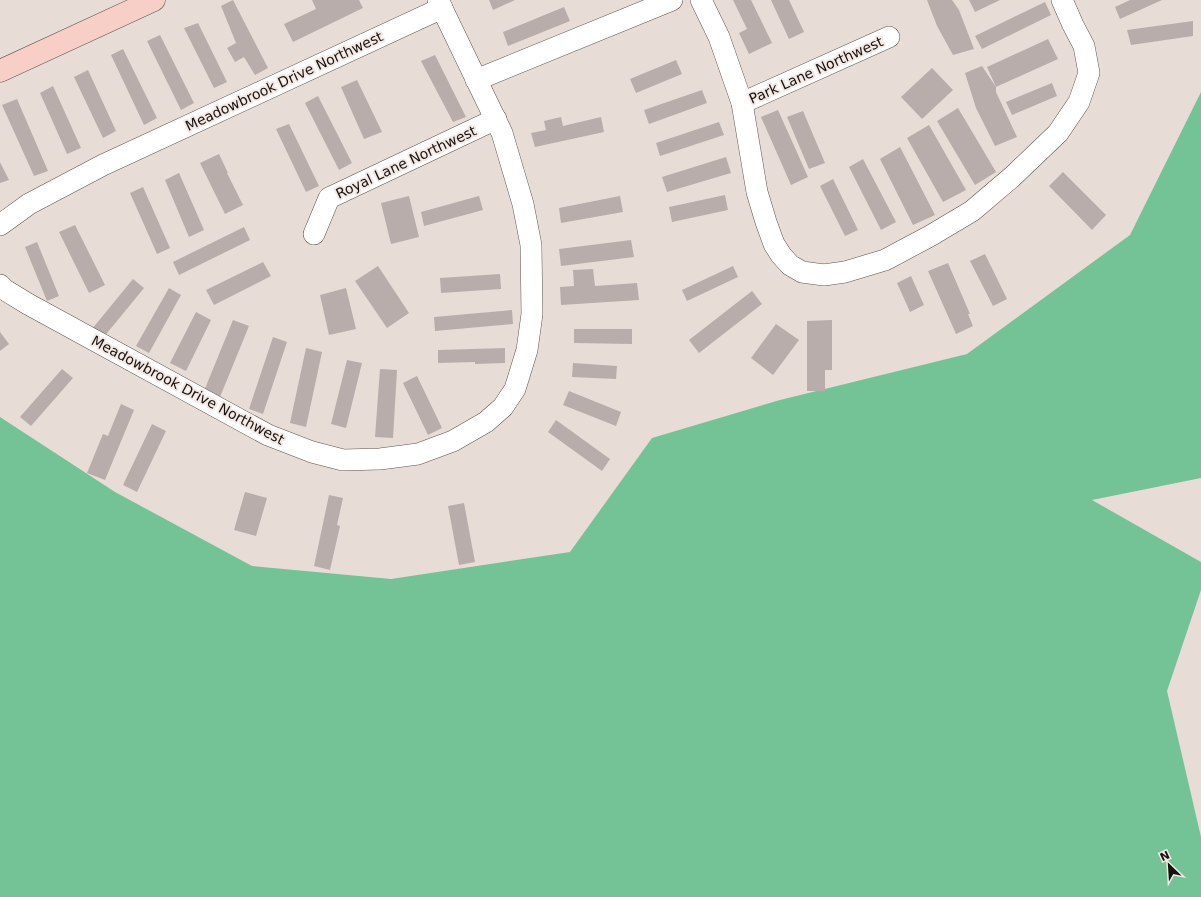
<svg xmlns="http://www.w3.org/2000/svg" width="1201" height="897" font-family="'DejaVu Sans',sans-serif">
<style>
.forest{fill:#74c397}
.building{fill:#b9adab}
.lines{fill:none;stroke-linecap:round;stroke-linejoin:round}
.street-casing{stroke:#5d544f;stroke-width:22}
.secondary-casing{stroke:#5d544f;stroke-width:23}
.street{stroke:#fff;stroke-width:21}
.secondary{stroke:#f7cfc6;stroke-width:22}
.labels{text-anchor:middle;stroke-width:4;stroke-linejoin:round;paint-order:stroke}
.street-label{font-size:14px;fill:#161211;stroke:#f4e9e4}
</style>
<rect width="100%" height="100%" fill="#e7dcd6"/>
<path class="forest" d="M1201,92V478L1092,500L1201,562V590L1167,691L1201,837V897H0V417L115,492L252,566L391,579L570,552L652,438L780,400L967,354L1130,235Z"/>
<g class="building">
<path d="M233,0L268,68L255,75L244,57L235,62L227,48L236,43L221,6Z"/>
<path d="M312,0H359L363,8L293,42L284,24L316,9Z"/>
<path d="M489,0H515L493,10Z"/>
<path d="M733,0H751L772,43L749,54L739,33L747,29Z"/>
<path d="M771,0H789L804,32L789,39Z"/>
<path d="M927,0H952L959,10L974,49L953,55L937,26Z"/>
<path d="M969,0H1000L975,12Z"/>
<path d="M1130,0H1162L1120,19L1115,7Z"/>
<path d="M1045,2L1051,15L982,49L975,36Z"/>
<path d="M564,7L570,21L508,46L503,32Z"/>
<path d="M1193,21V36L1131,45L1127,30Z"/>
<path d="M198,23L227,82L214,88L184,28Z"/>
<path d="M160,35L194,103L181,110L147,41Z"/>
<path d="M1048,39L1058,59L996,87L987,67Z"/>
<path d="M123,49L157,118L144,125L111,55Z"/>
<path d="M435,55L466,117L453,122L421,61Z"/>
<path d="M676,60L682,74L636,93L630,79Z"/>
<path d="M982,66L996,87V92L1017,137L995,146L976,108L965,73Z"/>
<path d="M932,68L953,90L922,119L901,97Z"/>
<path d="M88,70L116,131L103,138L74,77Z"/>
<path d="M357,80L382,132L364,139L341,87Z"/>
<path d="M1052,83L1057,96L1012,115L1006,102Z"/>
<path d="M53,86L81,148L67,154L40,93Z"/>
<path d="M702,90L707,103L649,124L644,110Z"/>
<path d="M318,96L352,163L339,170L305,103Z"/>
<path d="M17,99L48,171L34,176L2,105Z"/>
<path d="M958,108L996,172L975,185L937,121Z"/>
<path d="M778,110L808,177L791,185L761,117Z"/>
<path d="M803,111L825,163L809,169L787,117Z"/>
<path d="M561,117L563,126L601,117L604,132L535,147L531,133L546,130L544,121Z"/>
<path d="M719,122L724,135L660,156L656,143Z"/>
<path d="M289,124L319,186L306,192L276,129Z"/>
<path d="M929,125L966,190L943,202L907,138Z"/>
<path d="M900,147L935,215L913,225L880,159Z"/>
<path d="M219,154L228,173H227L243,205L225,214L200,163Z"/>
<path d="M726,157L731,173L667,192L662,177Z"/>
<path d="M863,159L896,222L881,230L849,167Z"/>
<path d="M0,162L9,180L0,183Z"/>
<path d="M1063,172L1106,215L1092,230L1049,186Z"/>
<path d="M179,173L204,230L189,237L165,180Z"/>
<path d="M833,179L858,230L845,236L820,186Z"/>
<path d="M143,187L170,248L157,254L130,193Z"/>
<path d="M725,195L728,210L672,222L669,207Z"/>
<path d="M409,196L419,237L391,244L381,203Z"/>
<path d="M479,196L483,210L424,226L421,212Z"/>
<path d="M620,196L623,212L561,223L559,208Z"/>
<path d="M75,225L105,285L89,293L59,232Z"/>
<path d="M244,227L250,240L179,275L173,262Z"/>
<path d="M631,240L634,257L561,266L559,249Z"/>
<path d="M37,242L59,296L47,301L25,247Z"/>
<path d="M985,254L1007,299L993,306L970,261Z"/>
<path d="M263,262L271,276L214,305L206,290Z"/>
<path d="M948,263L970,314H968L973,326L956,334L928,271Z"/>
<path d="M378,266L409,313L387,328L355,281Z"/>
<path d="M733,266L738,277L687,301L682,290Z"/>
<path d="M593,269L595,286L637,283L639,300L561,305L560,287L574,286L573,270Z"/>
<path d="M500,274L501,289L441,293L440,278Z"/>
<path d="M911,276L924,305L910,312L897,283Z"/>
<path d="M133,279L144,288L103,338L92,329Z"/>
<path d="M169,288L181,295L149,353L136,346Z"/>
<path d="M346,288L356,329L329,335L320,295Z"/>
<path d="M752,291L762,304L699,353L689,340Z"/>
<path d="M512,310L513,324L435,331L434,317Z"/>
<path d="M196,312L211,320L186,371L170,363Z"/>
<path d="M233,320L249,326L220,397L204,391Z"/>
<path d="M832,320V370H825V391H807V321Z"/>
<path d="M776,324L799,340L773,375L751,358Z"/>
<path d="M574,329H632V344L574,343Z"/>
<path d="M0,332L9,344L0,351Z"/>
<path d="M273,337L287,342L263,414L249,409Z"/>
<path d="M306,348L322,352L306,427L290,423Z"/>
<path d="M505,348V363L475,364V362L438,363V350Z"/>
<path d="M347,360L362,363L346,428L331,424Z"/>
<path d="M573,363L617,366L616,379L572,377Z"/>
<path d="M62,369L73,378L31,426L20,417Z"/>
<path d="M380,369L397,370L393,438L375,437Z"/>
<path d="M417,376L442,428L428,435L403,383Z"/>
<path d="M569,391L621,412L616,426L563,405Z"/>
<path d="M121,404L134,410L105,480L87,473L103,434L108,436Z"/>
<path d="M556,420L610,459L602,471L548,432Z"/>
<path d="M152,424L166,431L137,492L123,485Z"/>
<path d="M245,492L267,498L256,536L234,530Z"/>
<path d="M329,495L343,498L337,525L340,526L330,570L314,566Z"/>
<path d="M464,503L475,562L459,565L448,506Z"/>
</g>
<g class="lines">
<defs>
<g id="street">
<path d="M701,0L719,37L742,103L757,192L766,222L774,244L781,255L790,265L802,272L824,275L845,272L885,260L930,236L972,211L1012,177L1058,133L1079,102L1089,73L1084,46L1073,25L1062,0"/>
<path d="M476,80L672,0"/>
<path d="M742,103L889,37"/>
<path d="M0,225L29,204L103,165L442,8"/>
<path d="M314,234L329,198L496,119"/>
<path d="M0,285L5,290L28,304L268,435L312,452L343,460L380,459L418,454L453,441L486,422L503,407L515,389L527,350L532,314L531,245L523,204L502,133L438,0"/>
</g>
<path id="secondary" d="M0,71L154,0"/>
</defs>
<use href="#street" class="street-casing"/>
<use href="#secondary" class="secondary-casing"/>
<use href="#street" class="street"/>
<use href="#secondary" class="secondary"/>
</g>
<g class="labels">
<g class="street-label">
<text transform="translate(816 70) rotate(-24)" y="5">Park Lane Northwest</text>
<text transform="translate(284 81) rotate(-25)" y="5">Meadowbrook Drive Northwest</text>
<text transform="translate(406 162) rotate(-25)" y="5">Royal Lane Northwest</text>
<text transform="translate(188 390) rotate(28)" y="5">Meadowbrook Drive Northwest</text>
</g>
</g>
<g transform="translate(1169 865) rotate(335)" stroke="#f4e9e4" stroke-width="3" paint-order="stroke">
<path d="M0-3L7 15L0 10L-7 15Z" fill="#161211"/>
<text y="-6" font-size="11" font-weight="bold" text-anchor="middle" fill="#161211">N</text>
</g>
</svg>
